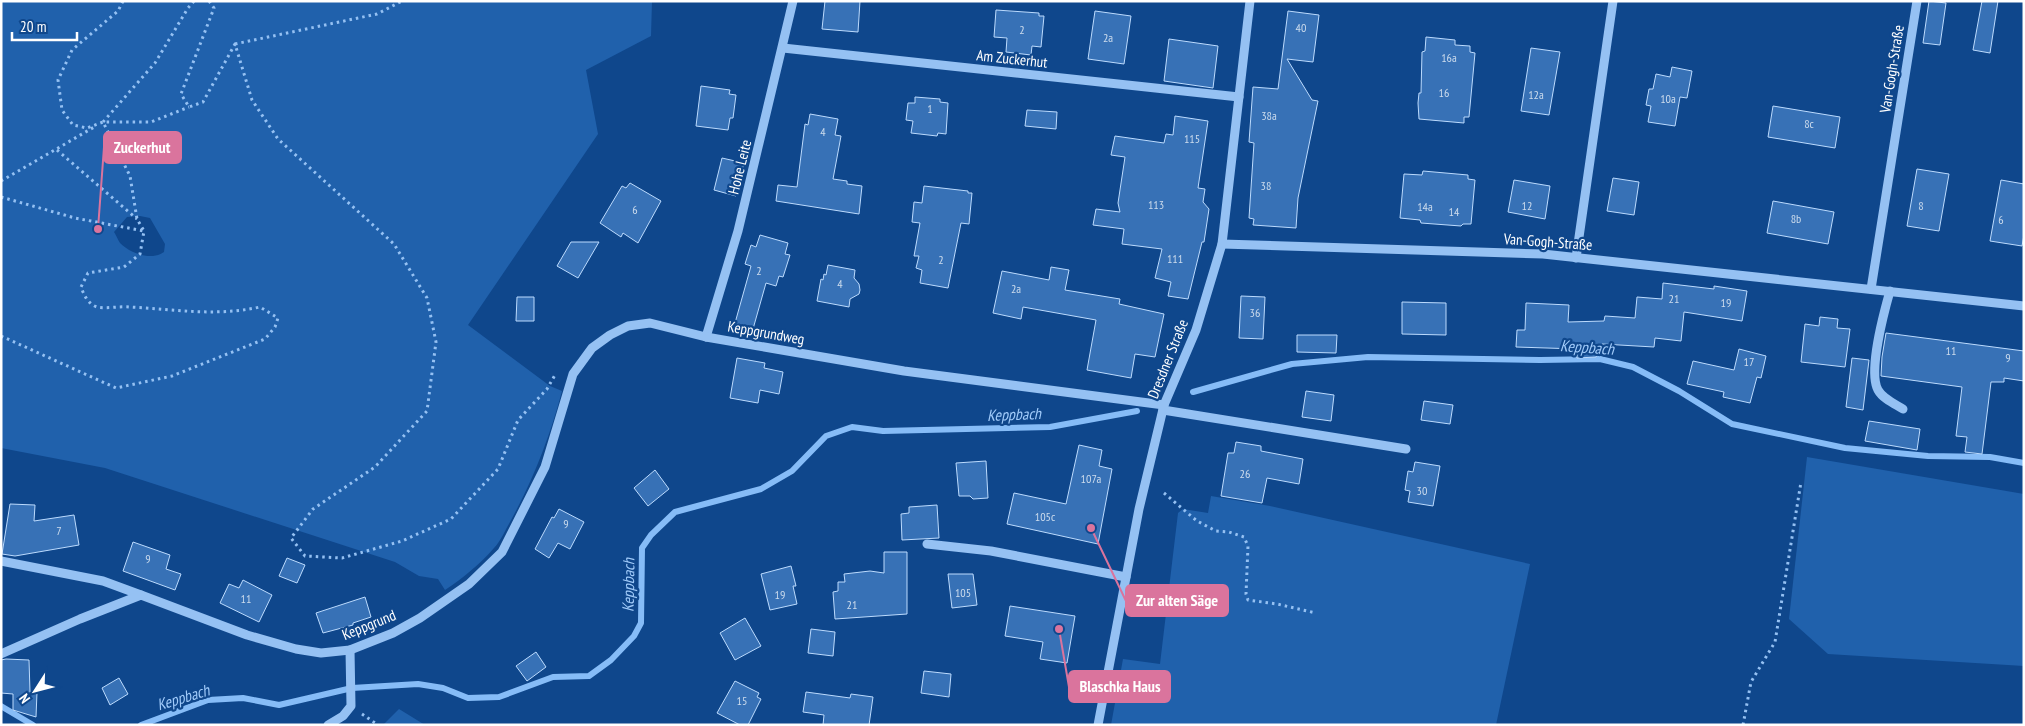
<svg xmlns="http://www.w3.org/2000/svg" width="2025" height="726" font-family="'PT Sans Narrow',sans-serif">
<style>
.green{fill:#2061ac;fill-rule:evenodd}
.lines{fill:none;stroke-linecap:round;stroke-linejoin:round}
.stream{stroke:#86bcf7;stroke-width:6}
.building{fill:#3771b6;stroke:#bcdbfe}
.path{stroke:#95c1f3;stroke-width:3;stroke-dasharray:2.5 4;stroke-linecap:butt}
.minor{stroke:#95c1f3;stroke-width:9}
.labels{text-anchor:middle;stroke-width:4.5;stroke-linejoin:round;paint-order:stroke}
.number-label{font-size:12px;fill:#cddced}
.street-label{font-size:15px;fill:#fff;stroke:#0f478c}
.water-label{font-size:16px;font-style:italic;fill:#a1cbfa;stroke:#0f478c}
.leader{fill:none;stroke:#da749d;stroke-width:2}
.callout-dot{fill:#da749d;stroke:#0f478c;stroke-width:2}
.callout{fill:#da749d;stroke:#da749d;stroke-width:2}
.callout-label{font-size:16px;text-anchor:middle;font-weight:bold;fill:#fff}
</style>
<rect width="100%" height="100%" fill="#0f478c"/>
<g class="green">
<path d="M1,1H652L651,36L586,70L598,134L468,325L550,386L562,391C550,437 533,480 510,522C505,530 501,541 494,548C480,564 463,578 445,590L438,579L419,576L395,562L105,468L1,448ZM140,216L150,218L165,244L164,252C152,261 131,254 120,243C118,240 116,235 114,232L127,217Z"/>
<path d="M1807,457L2024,494V666L1828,654L1789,619Z"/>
<path d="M1211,496L1270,506L1530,564L1496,725H1111L1123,659L1160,664L1178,513L1183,509L1208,513Z"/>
<path d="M399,709L425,725H383Z"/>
</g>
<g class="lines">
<g class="stream">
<path d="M1193,392L1292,364L1368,357L1540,360L1600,359L1633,367L1679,391L1732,424L1845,448L1928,456L1990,457L2024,463"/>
<path d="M1,706L33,725"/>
<path d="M141,725L208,700L243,698L279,705L352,688L418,684L443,688L468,698L499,697L553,677L589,676L611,660L634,636L641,623L642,548L651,535L675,512L761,489L792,471L826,436L852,427L883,431L1050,427L1137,411"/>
</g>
</g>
<g class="building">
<path d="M825,1H860L858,32L822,29Z"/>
<path d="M1929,1L1946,3L1940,45L1923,43Z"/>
<path d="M1982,1H1998L1990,53L1973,50Z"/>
<path d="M996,10L1039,13V16H1044L1041,47L1032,46L1031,55L1006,52L1007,38L994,37Z"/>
<path d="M1095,11L1131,16L1124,64L1088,59Z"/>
<path d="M1288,11L1319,15L1313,62L1287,59L1312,100L1318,101L1298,198L1296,228L1253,225L1254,219L1249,218L1254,143L1249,142L1253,87L1278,89Z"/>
<path d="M1426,37L1455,40V45L1470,46V52L1475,53L1469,117H1464V123L1419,119L1418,103L1419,93H1421L1422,52L1425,51Z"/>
<path d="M1169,39L1218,46L1213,88L1164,81Z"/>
<path d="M1531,48L1560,52L1549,115L1521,111Z"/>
<path d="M1672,67L1692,71L1687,98L1680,97L1675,126L1648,122L1651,106L1646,105L1649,89H1653L1656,74L1670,77Z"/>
<path d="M701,86L730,90L729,94L736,95L733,118H730L728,130L696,126Z"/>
<path d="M915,97L940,99V102L948,103L946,134L938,133L937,136L911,133L913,121L906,120L908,103H915Z"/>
<path d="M1773,106L1840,117L1835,148L1768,137Z"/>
<path d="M1027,110L1057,112L1056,129L1025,126Z"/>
<path d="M810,114L838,119L835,135L841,136L833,179L847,181V184L862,186L859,214L776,201L778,185L797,187L805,124L808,125Z"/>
<path d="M1175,116L1208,121L1198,188L1205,189L1203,202L1209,209L1204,242H1202L1188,299L1168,296L1171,282L1155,278L1162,249L1122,244L1124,229L1093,225L1096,209L1120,212L1118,203L1125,157L1111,155L1115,136L1164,143L1166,134L1173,135Z"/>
<path d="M722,158L744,163L736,196L714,190Z"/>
<path d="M1917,169L1949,174L1939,231L1907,226Z"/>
<path d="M1423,171L1468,175V179L1475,180L1471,224H1463L1461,226L1421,223L1420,220L1400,218L1404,174L1422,175Z"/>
<path d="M1613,178L1639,182L1634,215L1607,211Z"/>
<path d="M1514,180L1550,186L1545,219L1508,212Z"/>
<path d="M2001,180L2024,184V235L2022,246L1990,241Z"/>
<path d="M630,183L661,201L638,243L623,233L621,237L600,223L622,186L626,188Z"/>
<path d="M924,186L968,191V193H972L969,224L961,223L948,288L920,283L922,270L916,268L919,256H914L920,223L912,222L914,202L922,203Z"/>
<path d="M1773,201L1834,212L1828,244L1767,233Z"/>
<path d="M760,235L788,243L785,254L790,255L783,277L779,276L776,286L766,283L753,329L735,323L751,266L745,264L751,245L756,247Z"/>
<path d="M571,242H599L578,278L557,266Z"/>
<path d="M828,265L855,270L854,278L859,284L860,290L859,294L850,299L849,307L817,301L821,279L823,280L824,274L826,275Z"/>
<path d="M1051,267L1069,270L1065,290L1120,299L1119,304L1164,314L1155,357L1135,354L1131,378L1087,370L1096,320L1023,307L1021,319L993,313L1002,271L1049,280Z"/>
<path d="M1663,283L1714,289V286L1747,291L1742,321L1684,312L1681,341L1655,338L1654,347L1602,344L1596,357L1577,358V349L1516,347L1517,330H1525L1526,303L1569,305L1568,322L1604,321L1605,316L1635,318L1637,297L1662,299Z"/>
<path d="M1241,296L1265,297L1263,339L1239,338Z"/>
<path d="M517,297H534V321H516Z"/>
<path d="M1402,302L1446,303V335L1402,334Z"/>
<path d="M1820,317L1838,319L1837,328L1850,329L1845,367L1801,362L1805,324L1819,326Z"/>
<path d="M1886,333L2024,351V381L2004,378V382H1991L1982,454L1965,452L1967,437L1956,436L1962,387L1881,376L1882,357Z"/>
<path d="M1297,335H1337L1336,353L1297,352Z"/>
<path d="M1739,349L1766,356L1761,378L1757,377L1750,403L1723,397L1724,392L1687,384L1693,361L1734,370Z"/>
<path d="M737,358L765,363L764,368L783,372L779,394L760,390L758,403L730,398Z"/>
<path d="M1852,358L1869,360L1863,410L1846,407Z"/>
<path d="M1306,391L1334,395L1331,421L1302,417Z"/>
<path d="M1424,401L1453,405L1450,424L1421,420Z"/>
<path d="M1869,421L1920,429L1917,450L1865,441Z"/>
<path d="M1236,442L1261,446V451L1303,459L1299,484L1267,478L1262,503L1221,496L1228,453H1234Z"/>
<path d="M1079,445L1102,450L1099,466L1112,469L1098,544L1007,524L1014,493L1066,504Z"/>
<path d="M986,461L988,498L973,499L970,496H959L956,463Z"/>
<path d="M1415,462L1440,466L1433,506L1408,502L1410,491L1405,490L1408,471L1413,472Z"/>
<path d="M655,470L669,489L648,506L634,488Z"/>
<path d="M10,504L35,505L34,521L74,515L79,545L15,556L2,554Z"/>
<path d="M937,505L939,538L902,540L901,514L909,513V507Z"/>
<path d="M559,509L584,522L570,549L558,543L549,558L535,549L552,517L554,518Z"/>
<path d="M133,542L170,555L166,569L181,574L175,590L123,571Z"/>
<path d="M884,552H907V614L835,619L833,592L838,591V582H845L844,574L870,571L884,573Z"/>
<path d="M287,558L305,565L297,583L279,576Z"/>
<path d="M791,566L796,586H793L797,604L770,610L761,574Z"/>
<path d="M948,574H973L977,605L952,608Z"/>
<path d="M243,580L272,595L259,622L220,603L229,584L239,588Z"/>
<path d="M365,597L371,617L353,623V625L323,633L316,613Z"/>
<path d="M1010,606L1075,616L1067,663L1040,659L1043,642L1005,636Z"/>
<path d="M745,618L761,646L735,660L720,633Z"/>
<path d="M811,629L835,632L833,656L808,653Z"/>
<path d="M536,652L546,667L527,681L516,666Z"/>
<path d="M6,659L29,660L30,692H37L36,717L13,710V694L1,693V660Z"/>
<path d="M924,671L951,674L949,697L921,693Z"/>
<path d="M119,678L128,694L110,705L102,688Z"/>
<path d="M735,681L759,693L757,697L761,699L748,725H740L717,713Z"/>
<path d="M806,692L850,698L851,694L873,697L869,725H823L824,715L803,712Z"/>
</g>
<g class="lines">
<g class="path">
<path d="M123,1L118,11L72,50L58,80L62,110L73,125L87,128L103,122H151L189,107"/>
<path d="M209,1L214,8L181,94L189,107L203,102L235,44L252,100L278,139L394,244L427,298L436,342L427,411L375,467L313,509L291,538L305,556L342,558L402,541L451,519L498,469L518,420L547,389L555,375"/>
<path d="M235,44L377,14L402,1"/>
<path d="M103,122L155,63L188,8L194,1"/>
<path d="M57,150L137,219"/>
<path d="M1,181L96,126"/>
<path d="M1,197L75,218L144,231"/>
<path d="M1,336L116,388L172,376L265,339L275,327L278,318L260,307C214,317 174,309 129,307C119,306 106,309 97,307C88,304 84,295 81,287L88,273L124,267L140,254L144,231L137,219L130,176L103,122"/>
<path d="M1164,493L1197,521L1216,531L1229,532L1244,537L1248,546L1246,594L1248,600L1277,604L1316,613"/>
<path d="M362,714L378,725"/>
<path d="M1743,725L1751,682L1775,642L1801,482"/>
</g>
<g class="minor">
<path d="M783,48L1239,97"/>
<path d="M1222,244L1543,254L2024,306"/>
<path d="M1576,258L1613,1"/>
<path d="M1871,289L1917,1"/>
<path d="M1890,291C1884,312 1868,372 1878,390C1883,399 1895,404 1903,409"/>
<path d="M706,337L738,231L793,1"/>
<path d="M1163,410L1406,449"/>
<path d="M927,544L991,551L1126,577"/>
<path d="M1,561L103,581L141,595"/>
<path d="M1,654L80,619L141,595L247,635L296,649L321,653L350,650L393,633L420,618L469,584L502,552L545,467L573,374L592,348L610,335L628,326L650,323L706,337L904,371L1164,405"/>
<path d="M328,725L343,716L351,706L350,650"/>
<path d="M1098,725L1139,509L1164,405L1196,330L1222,244L1250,1"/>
</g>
</g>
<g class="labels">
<g class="number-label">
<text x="1301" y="32">40</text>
<text x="1022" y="34">2</text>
<text x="1108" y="42">2a</text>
<text x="1449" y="62">16a</text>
<text x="1444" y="97">16</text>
<text x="1536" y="99">12a</text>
<text x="1668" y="103">10a</text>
<text x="930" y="113">1</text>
<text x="1269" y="120">38a</text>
<text x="1809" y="128">8c</text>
<text x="823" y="136">4</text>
<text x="1192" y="143">115</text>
<text x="1266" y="190">38</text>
<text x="1156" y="209">113</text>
<text x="1527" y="210">12</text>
<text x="1921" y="210">8</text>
<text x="1425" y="211">14a</text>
<text x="635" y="214">6</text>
<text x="1454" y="216">14</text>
<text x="1796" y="223">8b</text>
<text x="2001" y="224">6</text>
<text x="1175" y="263">111</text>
<text x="941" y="264">2</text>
<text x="759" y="275">2</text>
<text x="840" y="288">4</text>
<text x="1016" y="293">2a</text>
<text x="1674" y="303">21</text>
<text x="1726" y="307">19</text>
<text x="1255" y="317">36</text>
<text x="1951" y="355">11</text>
<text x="2008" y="362">9</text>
<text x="1749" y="366">17</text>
<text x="1245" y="478">26</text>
<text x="1091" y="483">107a</text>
<text x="1422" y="495">30</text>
<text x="1045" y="521">105c</text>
<text x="566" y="528">9</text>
<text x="59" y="535">7</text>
<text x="148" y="563">9</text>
<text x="963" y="597">105</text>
<text x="780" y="599">19</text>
<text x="246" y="603">11</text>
<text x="852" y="609">21</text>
<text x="742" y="705">15</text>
</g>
<g class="street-label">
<text transform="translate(1012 59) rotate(6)" y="5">Am Zuckerhut</text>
<text transform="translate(1892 69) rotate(-81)" y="5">Van-Gogh-Straße</text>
<text transform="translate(740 167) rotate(-76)" y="5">Hohe Leite</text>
<text transform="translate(1548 242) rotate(4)" y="5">Van-Gogh-Straße</text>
<text transform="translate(766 333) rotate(10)" y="5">Keppgrundweg</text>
<text transform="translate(1168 359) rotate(-68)" y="5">Dresdner Straße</text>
<text transform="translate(369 625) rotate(-22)" y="5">Keppgrund</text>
</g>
<g class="water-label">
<text transform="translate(1587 347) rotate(4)" y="6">Keppbach</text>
<text transform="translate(1014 414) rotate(-2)" y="6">Keppbach</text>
<text transform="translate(628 585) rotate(-89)" y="6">Keppbach</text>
<text transform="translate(183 697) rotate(-17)" y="6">Keppbach</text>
</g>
</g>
<path class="leader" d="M98 229L104 147M1091 528L1126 601M1059 629L1069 687"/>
<g class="callout-dot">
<circle cx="98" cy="229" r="5"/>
<circle cx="1091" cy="528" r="5"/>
<circle cx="1059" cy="629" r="5"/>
</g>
<g class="callout">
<rect x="104" y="132" width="77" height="31" rx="5"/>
<rect x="1126" y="585" width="102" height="31" rx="5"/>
<rect x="1069" y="671" width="101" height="31" rx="5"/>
</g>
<g class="callout-label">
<text x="142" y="153">Zuckerhut</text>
<text x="1177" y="606">Zur alten Säge</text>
<text x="1120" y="692">Blaschka Haus</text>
</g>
<rect width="2025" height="726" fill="none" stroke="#ffffff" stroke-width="5"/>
<g transform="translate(35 691) rotate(234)" stroke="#0f478c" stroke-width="4" paint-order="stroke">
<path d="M0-4L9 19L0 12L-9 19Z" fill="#ffffff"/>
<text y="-8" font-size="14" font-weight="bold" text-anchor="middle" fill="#ffffff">N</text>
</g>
<path d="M12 32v8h65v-8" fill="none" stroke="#ffffff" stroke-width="2.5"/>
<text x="20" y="32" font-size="15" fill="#ffffff" stroke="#0f478c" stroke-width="4" paint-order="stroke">20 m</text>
</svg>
